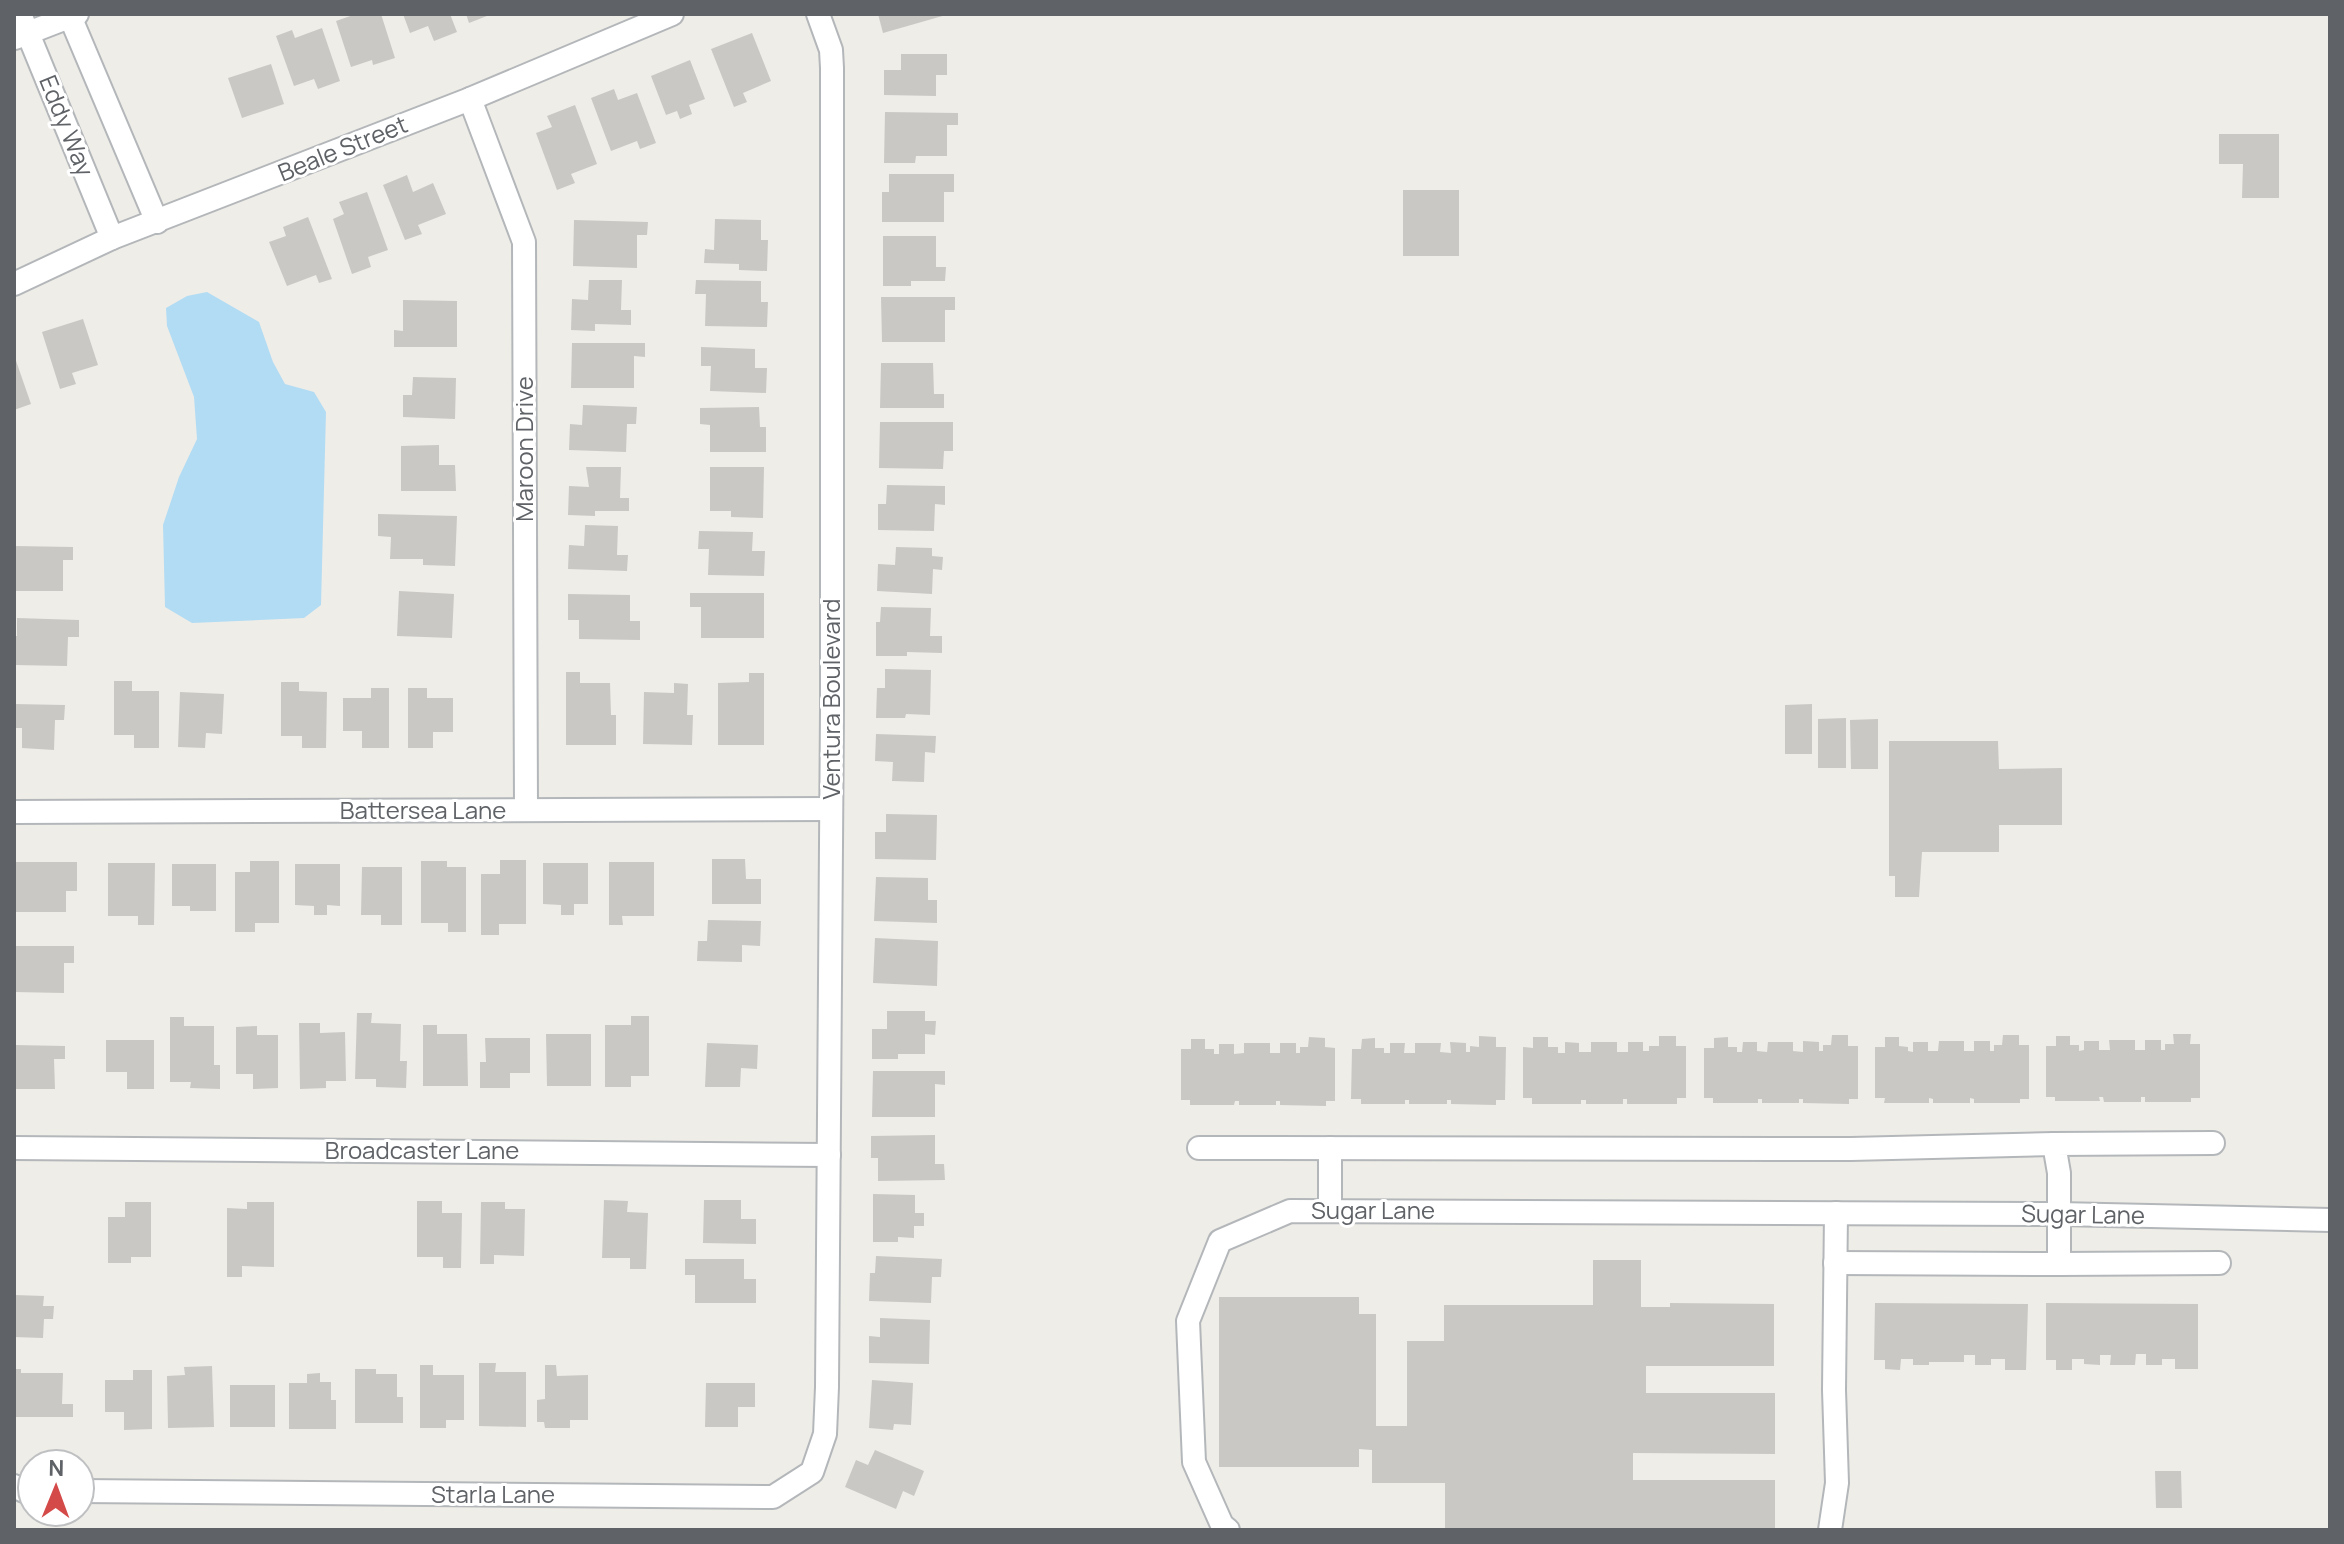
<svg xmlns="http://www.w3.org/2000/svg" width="2344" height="1544" font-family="Manrope,sans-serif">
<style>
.water{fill:#b2dcf4}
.building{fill:#cac8c4}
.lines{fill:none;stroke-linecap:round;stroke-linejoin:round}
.minor-casing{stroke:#b4b7ba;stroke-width:26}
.minor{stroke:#fff;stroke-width:22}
.labels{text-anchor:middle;stroke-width:6;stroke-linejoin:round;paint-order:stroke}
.street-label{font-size:24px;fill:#5f6266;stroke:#fff}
</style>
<rect width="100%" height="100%" fill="#efede8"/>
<path class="water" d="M207,292L259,322L273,362L285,384L314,392L326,412L321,605L304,618L192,623L165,607L163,525L179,477L197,439L194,397L167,326L166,308L187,296Z"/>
<g class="building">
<path d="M356,14H381L395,58L373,65L372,60L351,67L336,21Z"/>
<path d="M403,14H450L457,32L434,41L428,26L410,33Z"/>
<path d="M466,14H492L469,23Z"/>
<path d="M878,14H946V15L883,33Z"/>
<path d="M322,28L340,81L318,89L314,79L294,86L276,36L292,30L295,38Z"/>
<path d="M752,33L771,81L743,93L747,102L734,107L711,49Z"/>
<path d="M901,54H947V75H936V96L884,95V70H901Z"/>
<path d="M690,60L705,99L689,105L692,114L680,119L677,111L666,115L651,76Z"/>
<path d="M271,64L284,104L242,118L228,78Z"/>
<path d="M614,89L618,100L637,93L656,143L640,149L637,141L611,151L591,98Z"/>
<path d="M575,105L597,164L571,174L575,183L557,190L536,133L552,127L547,116Z"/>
<path d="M885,112L958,113V125H947V156H916L915,163H884Z"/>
<path d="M2219,134H2279V198H2242L2243,164H2219Z"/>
<path d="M889,174H954V192H944V222H882V192H889Z"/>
<path d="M407,175L413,192L433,183L446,214L418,225L422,234L405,240L383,185Z"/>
<rect x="1403" y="190" width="56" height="66"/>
<path d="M367,192L388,250L368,257L371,267L352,274L333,219L344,214L339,202Z"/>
<path d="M308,217L332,279L319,283L316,275L287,286L269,242L286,236L283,227Z"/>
<path d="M715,219L761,220V240H768L767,271L739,270V264L704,263L705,249L714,250Z"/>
<path d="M574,220L648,222L647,235H637V268L573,266Z"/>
<path d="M883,236H936V267H946L945,281H911V286H883Z"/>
<path d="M589,280H622L621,310H631V325L595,324V331L571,330L572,299L588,300Z"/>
<path d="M696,280L761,281V302H768L767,327L705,326L706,294H695Z"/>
<path d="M881,297H955V310H945V342H882Z"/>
<path d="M403,300L457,301V347H394V330L403,331Z"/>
<path d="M83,319L98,365L72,373L76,384L60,389L42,332Z"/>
<path d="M572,343H645V357L634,356V388H571Z"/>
<path d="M701,347L755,349V368H767L766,393L710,391L711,366H701Z"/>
<path d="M14,355L31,404L14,410Z"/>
<path d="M881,363H933L934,394H944V408H880Z"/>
<path d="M413,377L456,378L455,419L403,417V395H412Z"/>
<path d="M583,405L637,407L636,424H627L626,452L569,450L570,424L582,425Z"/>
<path d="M759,407L760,427H766V452H710V425L700,424V408Z"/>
<path d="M880,422H953V451H944L943,469L879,468Z"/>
<path d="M439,445V465H455L456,491H401V446Z"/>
<path d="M586,467H621L620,498H629V511H595V516L568,515L569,486L589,487Z"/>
<path d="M710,467H764L763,518L731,517V511H710Z"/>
<path d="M887,485L945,486V505L935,504L934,531L878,530V504H886Z"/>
<path d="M378,514L457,516L455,566L423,565V559H390L391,537L378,536Z"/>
<path d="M585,525L618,526L617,555H628L627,571L568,569L569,545L584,546Z"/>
<path d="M699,531L753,532L752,551H765L764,576L708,575L709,549H698Z"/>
<path d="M14,546L73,547V560H63V591H14Z"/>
<path d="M896,547L932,548V556L943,557L942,570L933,569L932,594L877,591L878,564L895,565Z"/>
<path d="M399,591L454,594L452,638L397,636Z"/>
<path d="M690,593H764V638H701V607H690Z"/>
<path d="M568,594L630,595V621H640V640L579,639V620H568Z"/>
<path d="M881,607L931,608L930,636H942V653L907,652V656H876V622H880Z"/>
<path d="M17,618L79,620V637H68L67,666L14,665V636H17Z"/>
<path d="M885,669L931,670L930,715L906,714L905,718H876L877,688H885Z"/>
<path d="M566,672H580V683H610L611,715H616V745H566Z"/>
<path d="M749,673H764V745H718V683L749,682Z"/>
<path d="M114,681H132V691H159V748H134V735H114Z"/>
<path d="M281,682H299V691L327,692L326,748H302V736H281Z"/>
<path d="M674,683L688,684L687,715H693L692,745L643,744L644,692L674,693Z"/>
<path d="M371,688H389V748H362V731H343V698H371Z"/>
<path d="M408,688H427V698H453V732H433V748H408Z"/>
<path d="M180,692L224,694L222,734L206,733L205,748L178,747Z"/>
<path d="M14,704L65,705L64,720H55L54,750L22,748V728H14Z"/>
<path d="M1812,704V754H1785V705Z"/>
<path d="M1846,718V768H1818V719Z"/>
<path d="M1878,719V769H1851L1850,720Z"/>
<path d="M876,734L936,736L935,753L925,752L924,782L892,781L893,762L875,761Z"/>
<path d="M1889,741H1998L1999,769L2062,768V825H1999V852H1922L1919,897H1895V876H1889Z"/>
<path d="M886,814L937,815L936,860L875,859V832H886Z"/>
<path d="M712,859H745L746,879H761V904H712Z"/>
<path d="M500,860H526V924H499V935H481V874H500Z"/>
<path d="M250,861H279V923H255V932H235V872H250Z"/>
<path d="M421,861H447V867H466V932H448V923H421Z"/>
<path d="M14,862H77V891H66V912H14Z"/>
<path d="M609,862H654V916H622L623,925H609Z"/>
<path d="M108,863H155L154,925H138V916H108Z"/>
<path d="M543,863H588V904H574V915H561V905L543,904Z"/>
<path d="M172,864H216V911H190V906H172Z"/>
<path d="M295,864H340V906L327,905V915H314V906L295,905Z"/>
<path d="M362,867H402V925H381V915H361Z"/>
<path d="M876,877L928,878V900H937V923L874,921Z"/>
<path d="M708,920L761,921L760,946L742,945V962L697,961L698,941H707Z"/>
<path d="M875,938L938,941L937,986L873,983Z"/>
<path d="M14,946H74V963H64V993L14,992Z"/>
<path d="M887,1011H925V1021H936L935,1035L925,1034V1054H898V1059H872V1029H887Z"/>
<path d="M357,1013H372L371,1023L401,1024L400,1061H407L406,1088L376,1087V1079H355Z"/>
<path d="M631,1016H649V1076H631V1087H605V1025H631Z"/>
<path d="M170,1017H184V1026H214V1065H220V1089L190,1088L191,1082H170Z"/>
<path d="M299,1023H320V1033L345,1032L346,1081H326V1088L300,1089Z"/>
<path d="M423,1025H437V1034H467L468,1086H423Z"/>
<path d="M257,1026V1035H278V1088L253,1089V1074H236V1027Z"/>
<path d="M546,1034H591V1086H547Z"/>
<path d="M2173,1034H2191L2190,1044H2200V1098H2191V1102H2145V1097H2141V1102H2104L2103,1097H2099L2100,1101H2055V1097H2046V1046H2056V1036H2070V1045H2079V1051L2084,1050V1041H2099V1050H2110L2109,1040H2135V1050H2145V1040H2161V1050H2165V1044H2174Z"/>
<path d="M1832,1035H1848V1046H1858V1099H1849V1104L1803,1103V1099H1799V1103H1762V1099H1758V1103H1713V1098H1704V1048H1714V1038L1728,1037V1047H1737V1052H1742L1743,1042H1757V1051L1767,1052L1768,1042H1793V1051L1803,1052V1041L1819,1042V1051H1823V1045H1831Z"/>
<path d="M2003,1035H2019V1045H2029V1099H2020V1103H1974V1099L1970,1098V1103H1933V1099L1929,1098V1103H1884L1885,1098H1875V1047H1885V1037H1899V1046L1908,1047V1051L1913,1052V1042H1928V1051H1938L1939,1041H1964V1051H1974V1041H1990V1051H1994V1045H2002Z"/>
<path d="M1479,1036L1496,1037V1047H1506L1505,1100H1496V1105L1451,1104V1100H1447V1104H1409V1100H1405V1104H1361V1099H1351L1352,1049H1361L1362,1039L1375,1038V1048H1384V1053H1390V1043H1405L1404,1053H1415V1043H1441L1440,1052L1451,1053L1450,1042L1466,1043V1052H1470V1046L1479,1047Z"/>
<path d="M1659,1036H1676V1046H1686V1098H1677V1104H1627V1099H1623V1104H1586V1100H1581V1104H1532V1098H1523V1047L1533,1048V1037H1548V1047H1558V1053H1565V1042L1579,1043V1052H1591V1042H1617V1052H1628V1042H1643V1051H1649V1046H1659Z"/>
<path d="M1309,1037L1325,1038V1047L1335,1048V1101H1326V1106L1280,1105V1101H1276V1105H1239V1101H1235L1234,1105H1190V1100H1181V1049H1191V1039H1205V1049H1214V1054H1219V1044H1234V1054L1244,1053V1043H1270V1053H1280V1043H1296V1053H1300V1047H1308Z"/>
<path d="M485,1038H530V1073H510V1088H480V1062H486Z"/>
<path d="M106,1040H154V1089H127V1072H106Z"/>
<path d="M707,1043L758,1045L757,1069L741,1068L740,1087H705Z"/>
<path d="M14,1045L65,1046V1059H54L55,1089H14Z"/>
<path d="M873,1071H945V1085L935,1084V1117H872Z"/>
<path d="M935,1135V1164H944L945,1180L878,1181V1158H871V1136Z"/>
<path d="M873,1194L915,1195V1213H924V1226H914V1238L898,1237V1242H873Z"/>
<path d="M604,1200L628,1201L627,1212L648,1213L646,1269H630V1258H602Z"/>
<path d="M704,1200H741V1219H756V1244L703,1243Z"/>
<path d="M417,1201H442V1213H462L461,1268H443V1257H417Z"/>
<path d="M125,1202H151V1257H131V1263H108V1217H125Z"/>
<path d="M247,1202H274V1267L242,1266V1277H227V1208L247,1209Z"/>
<path d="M481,1202H505V1209H525L524,1256L494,1255V1264H480Z"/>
<path d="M876,1256L942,1259L941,1277H932L931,1303L869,1301L870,1273H875Z"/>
<path d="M685,1259H744V1279H756V1303H695V1275H685Z"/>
<path d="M1593,1260H1641V1307H1670V1303L1774,1304V1366H1646V1393H1775V1454L1633,1453V1480H1775V1530H1445V1483H1372V1450L1359,1449V1467H1219V1297H1359V1314H1376V1426H1407V1341H1444V1305H1593Z"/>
<path d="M14,1295L44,1296L43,1306H54L53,1319H44L43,1338L14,1337Z"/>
<path d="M1875,1303L2028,1304L2026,1370H2005V1359H1991V1365H1975V1355H1964V1362H1929V1365H1913V1359H1901L1900,1370L1885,1369V1360H1874Z"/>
<path d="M2046,1303L2198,1304V1369H2175V1359H2162V1365H2146V1354H2136L2135,1365H2110L2111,1355H2100V1365L2084,1364V1359H2072V1370H2056V1360H2046Z"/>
<path d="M880,1318L930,1320L929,1364L869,1363V1336L880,1337Z"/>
<path d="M479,1363H496L495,1372H526V1427L479,1426Z"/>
<path d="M420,1365H433V1375H464V1420H446V1428H420Z"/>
<path d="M545,1365H556L557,1376L588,1375V1420H570V1428H545L544,1422H537V1400L545,1399Z"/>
<path d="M212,1366L214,1427L168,1428L167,1376L185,1375L184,1367Z"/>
<path d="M14,1369H21V1373H63L62,1404H73V1417H14Z"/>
<path d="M355,1369H376V1374H397V1397H403V1423H355Z"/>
<path d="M133,1370H152V1429L124,1430V1412H105V1380H133Z"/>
<path d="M320,1373V1382H331V1400H336V1429H289V1383H307V1374Z"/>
<path d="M872,1380L913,1383L911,1425L894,1424L893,1430L869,1428Z"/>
<path d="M706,1383H755V1407H738V1427H705Z"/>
<rect x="230" y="1385" width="45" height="42"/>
<path d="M875,1450L924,1471L914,1496L903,1491L896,1509L845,1487L856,1460L868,1465Z"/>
<path d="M2155,1471H2181L2182,1508H2156Z"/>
</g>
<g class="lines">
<defs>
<g id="minor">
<path d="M20,14L112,238"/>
<path d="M69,14L157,222"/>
<path d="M15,38L77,14"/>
<path d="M470,99L524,242L526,810"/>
<path d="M14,284L112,238L470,99L672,14"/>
<path d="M14,812L831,809"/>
<path d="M14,1148L829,1155"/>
<path d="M1199,1148L1851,1149L2054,1144"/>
<path d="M1330,1148V1211"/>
<path d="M1835,1263L2059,1264V1173L2054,1144L2213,1143"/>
<path d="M2059,1264L2219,1263"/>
<path d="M14,1486L24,1491H32"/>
<path d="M80,1491L773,1497L812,1472L825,1434L827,1387L832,709V68L831,50L818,14"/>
<path d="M1228,1530L1222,1525L1194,1462L1188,1321L1220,1241L1290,1211L2059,1214L2330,1220"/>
<path d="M1830,1530L1837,1483L1834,1390L1836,1213"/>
</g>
</defs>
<use href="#minor" class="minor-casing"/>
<use href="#minor" class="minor"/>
</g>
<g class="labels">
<g class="street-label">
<text transform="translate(66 126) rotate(68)" y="8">Eddy Way</text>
<text transform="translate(343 149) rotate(-22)" y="8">Beale Street</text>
<text transform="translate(525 449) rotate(-90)" y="8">Maroon Drive</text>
<text transform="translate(832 699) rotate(-90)" y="8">Ventura Boulevard</text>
<text x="423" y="819">Battersea Lane</text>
<text x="422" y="1159">Broadcaster Lane</text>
<text x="1373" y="1219">Sugar Lane</text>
<text transform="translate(2083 1215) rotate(1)" y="8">Sugar Lane</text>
<text x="493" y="1503">Starla Lane</text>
</g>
</g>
<rect width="2344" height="1544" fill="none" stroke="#5f6266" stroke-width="32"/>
<g transform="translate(56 1488) rotate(1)"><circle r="38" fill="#ffffff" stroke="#bfc0c2" stroke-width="2"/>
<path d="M0-6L14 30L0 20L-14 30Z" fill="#d34a49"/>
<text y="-12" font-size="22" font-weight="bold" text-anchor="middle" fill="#5f6266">N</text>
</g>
</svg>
